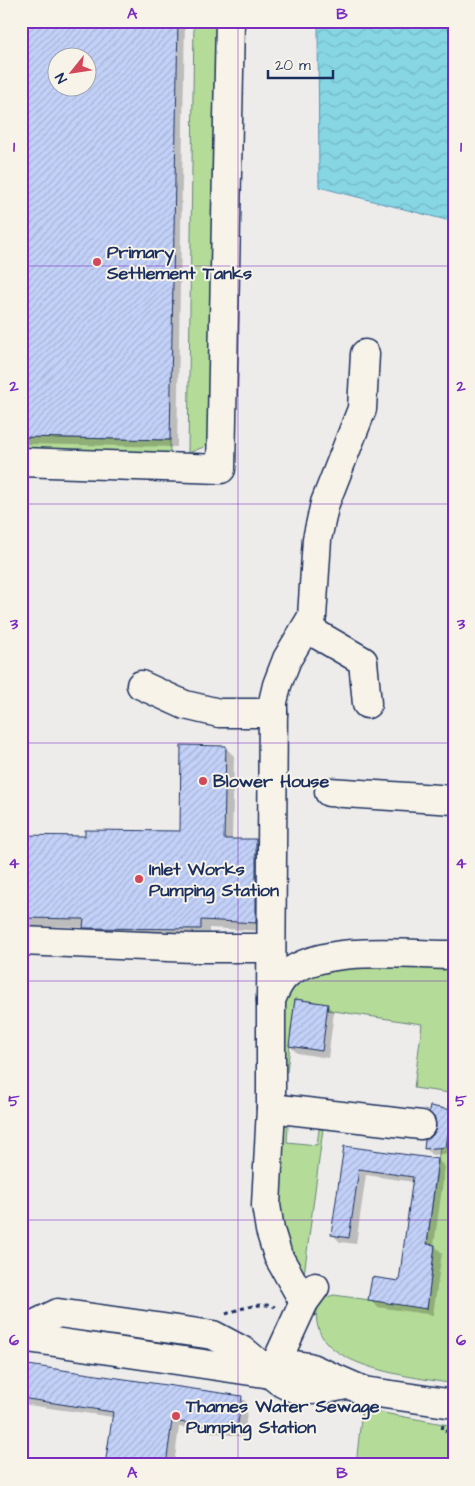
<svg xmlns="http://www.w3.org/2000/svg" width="475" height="1486" font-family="'Architects Daughter',sans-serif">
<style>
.green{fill:#b4db97;stroke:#68857a}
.water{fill:url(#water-waves);stroke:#5c93ae}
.shadow{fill:#0003;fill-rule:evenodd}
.building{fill:url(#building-hatch);stroke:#1b2f5e;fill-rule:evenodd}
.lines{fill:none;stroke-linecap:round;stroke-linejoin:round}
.minor-casing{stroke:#1b2f5e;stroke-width:31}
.path{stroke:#1b2f5e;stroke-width:3;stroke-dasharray:4 4;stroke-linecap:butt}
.minor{stroke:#f7f3e8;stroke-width:28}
.grid{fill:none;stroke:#7b2cbf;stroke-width:1;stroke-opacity:0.55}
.poi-dot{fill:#d1495b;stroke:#f7f3e8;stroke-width:2}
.labels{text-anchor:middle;stroke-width:4;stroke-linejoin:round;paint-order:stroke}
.poi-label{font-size:18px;font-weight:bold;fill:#1b2f5e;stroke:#f7f3e8;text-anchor:start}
.neatline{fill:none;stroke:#7b2cbf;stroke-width:2}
.grid-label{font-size:16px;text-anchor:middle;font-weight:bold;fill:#7b2cbf}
</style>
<defs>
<pattern id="water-waves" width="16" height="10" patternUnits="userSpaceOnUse" patternTransform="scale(1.25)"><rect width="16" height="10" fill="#87d6e4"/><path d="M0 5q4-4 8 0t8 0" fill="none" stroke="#74b8c6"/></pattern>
<pattern id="building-hatch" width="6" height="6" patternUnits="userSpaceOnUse" patternTransform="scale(1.25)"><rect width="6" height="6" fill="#c3d1f8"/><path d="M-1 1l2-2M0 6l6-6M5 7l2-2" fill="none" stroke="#a7b4d7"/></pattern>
</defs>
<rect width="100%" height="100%" fill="#edeceb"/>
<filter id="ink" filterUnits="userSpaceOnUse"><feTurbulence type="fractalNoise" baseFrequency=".02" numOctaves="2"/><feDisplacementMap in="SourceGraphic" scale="10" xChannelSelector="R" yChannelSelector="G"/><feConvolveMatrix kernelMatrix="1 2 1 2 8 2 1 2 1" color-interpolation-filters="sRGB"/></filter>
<g filter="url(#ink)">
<g class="green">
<path d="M194,21H223L209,441L204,447L188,453Z"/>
<path d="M21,437L170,440V454L21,451Z"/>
<path d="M454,962V1384C411,1376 295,1367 320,1299L334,1295L427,1308L435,1245L427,1244L440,1147L446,1146L450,1093L414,1088L422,1024L327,1010V1004L295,999L287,1072L278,1070L279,1006L300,981L332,966Z"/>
<path d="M284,1103L288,1126L287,1142L317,1145L319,1129H323L303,1283L276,1221Z"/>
<path d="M362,1409L454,1426V1465H356Z"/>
</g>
<path class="water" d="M318,21H454V222L319,187Z"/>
<g class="shadow">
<path d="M21,21H185L177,447L21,444ZM58,58H88V88H58Z"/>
<path d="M225,747L234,756L232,840H256L265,849L264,931L209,928V937L93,936L84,927L21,926V836L86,837L181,832Z"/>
<path d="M327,1005L334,1012L328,1058L297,1053L290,1046Z"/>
<path d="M451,1111L454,1113L453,1153L432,1155L425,1148Z"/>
<path d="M345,1147L438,1160L445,1167L434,1245L442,1253L433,1315L377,1307L370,1300L400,1283L414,1182L366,1175L356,1244L340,1242L333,1235Z"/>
<path d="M21,1365L241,1397L248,1404L244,1437L179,1427L174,1465H107L113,1417L21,1404Z"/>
</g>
<g class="building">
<path d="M21,21H178L170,440L21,437ZM58,58H88V88H58Z"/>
<path d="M181,745L226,746L224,839H256V923L201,920V929L83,928L84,919L21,918V835L85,836V830L180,831Z"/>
<path d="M295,999L328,1004L322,1051L289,1046Z"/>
<path d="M430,1106L452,1110L446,1147L424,1149L425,1140L433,1135L436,1127L435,1118L429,1112Z"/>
<path d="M344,1146L438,1159L427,1244L435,1245L427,1309L368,1300L372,1277L399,1281L413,1177L359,1169L349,1238L331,1235Z"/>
<path d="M21,1364L242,1396L237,1430L172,1421L166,1465H105L113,1412L21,1398Z"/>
</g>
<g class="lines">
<defs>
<g id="minor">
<path d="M21,462L221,469L230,21"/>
<path d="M306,628L363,661L367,704"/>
<path d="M141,685L185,705L219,713H273"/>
<path d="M329,792L454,800"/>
<path d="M21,941L193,948H271"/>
<path d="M271,1000L273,702L277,685L287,659L312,617L317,539L325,503L362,409L365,354"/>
<path d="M271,1108L421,1125"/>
<path d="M304,1302L278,1256L270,1230L266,1205L271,1108V1000C275,990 279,981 287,974C325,944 408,955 454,955"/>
<path d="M21,1331L58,1313L213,1335L245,1352L271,1374"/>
<path d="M21,1337L271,1374"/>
<path d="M271,1374L304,1302L315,1287"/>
<path d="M346,1385C318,1391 293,1396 271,1374L288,1364L309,1367L364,1391L454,1404"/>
</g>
</defs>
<use href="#minor" class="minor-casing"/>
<g class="path">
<path d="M226,1314C239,1309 262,1301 275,1307"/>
<path d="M443,1425L442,1430L454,1433"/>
<path d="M226,1465L229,1458L283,1465"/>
</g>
<use href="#minor" class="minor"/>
</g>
</g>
<path class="grid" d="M238,21V1465M21,266H454M21,504H454M21,743H454M21,981H454M21,1220H454"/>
<g class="poi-dot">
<circle cx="97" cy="262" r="5"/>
<circle cx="203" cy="781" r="5"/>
<circle cx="139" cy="879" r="5"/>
<circle cx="176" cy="1416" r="5"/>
</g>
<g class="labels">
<g class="poi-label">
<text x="107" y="258">Primary<tspan x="107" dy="21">Settlement Tanks</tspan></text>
<text x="213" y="787">Blower House</text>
<text x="149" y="875">Inlet Works<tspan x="149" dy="21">Pumping Station</tspan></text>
<text x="186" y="1412">Thames Water Sewage<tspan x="186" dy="21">Pumping Station</tspan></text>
</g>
</g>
<rect width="475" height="1486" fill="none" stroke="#f7f3e8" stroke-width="55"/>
<g transform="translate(72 72) rotate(240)"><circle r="24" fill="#f7f3e8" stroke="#9fa5b1"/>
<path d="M0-4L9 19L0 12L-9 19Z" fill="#d1495b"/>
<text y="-8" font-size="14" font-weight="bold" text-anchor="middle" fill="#1b2f5e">N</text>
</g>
<path d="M268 70v8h65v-8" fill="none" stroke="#1b2f5e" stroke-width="2.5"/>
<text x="275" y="70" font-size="15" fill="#1b2f5e" stroke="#f7f3e8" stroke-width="4" paint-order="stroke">20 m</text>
<rect x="28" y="28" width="420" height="1430" class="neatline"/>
<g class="grid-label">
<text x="132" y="19">A</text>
<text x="342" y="19">B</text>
<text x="14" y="152">1</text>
<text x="461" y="152">1</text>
<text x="14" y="391">2</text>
<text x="461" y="391">2</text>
<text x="14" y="629">3</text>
<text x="461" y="629">3</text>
<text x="14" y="868">4</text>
<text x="461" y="868">4</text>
<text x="14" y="1106">5</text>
<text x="461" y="1106">5</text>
<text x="14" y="1345">6</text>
<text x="461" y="1345">6</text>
<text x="132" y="1478">A</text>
<text x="342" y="1478">B</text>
</g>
</svg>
